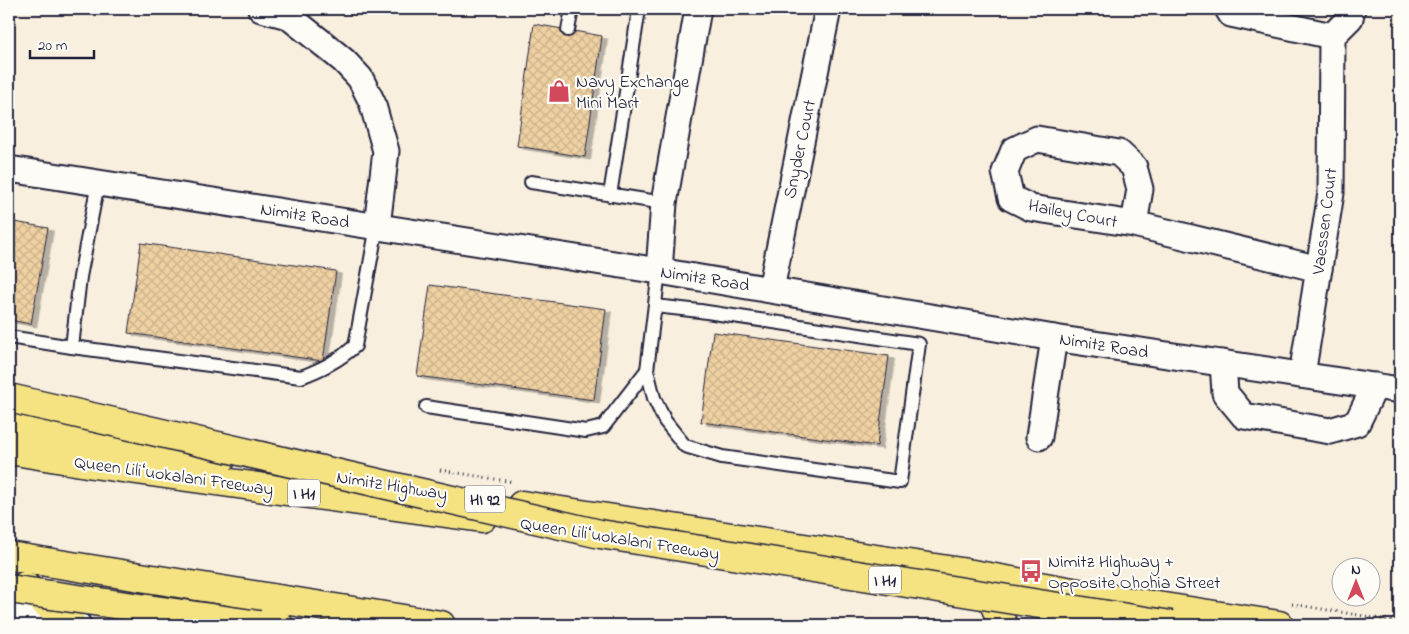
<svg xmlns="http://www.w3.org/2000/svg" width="1409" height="634" font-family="'Indie Flower',sans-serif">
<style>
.building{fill:url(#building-cross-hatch);stroke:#22223b;filter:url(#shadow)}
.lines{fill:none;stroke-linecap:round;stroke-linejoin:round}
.lane-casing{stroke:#22223b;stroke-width:16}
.street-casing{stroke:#22223b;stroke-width:29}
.primary-casing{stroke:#22223b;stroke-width:31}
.highway-casing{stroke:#22223b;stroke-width:31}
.path{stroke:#22223b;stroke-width:3;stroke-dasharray:1 4;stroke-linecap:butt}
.lane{stroke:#fdfcf7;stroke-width:12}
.street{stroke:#fdfcf7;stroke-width:25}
.primary{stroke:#f5e382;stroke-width:28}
.highway{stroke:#f5e382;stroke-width:28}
.highway-bridge-casing{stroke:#22223b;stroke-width:31;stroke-linecap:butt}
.highway-bridge{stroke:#f5e382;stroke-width:28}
.labels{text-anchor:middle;stroke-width:4.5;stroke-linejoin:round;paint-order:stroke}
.shield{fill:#fdfcf7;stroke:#646373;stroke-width:1}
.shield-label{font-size:16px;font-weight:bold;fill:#22223b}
.poi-label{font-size:18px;fill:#22223b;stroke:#fdfcf7;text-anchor:start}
.street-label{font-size:18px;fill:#22223b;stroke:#fdfcf7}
</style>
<defs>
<pattern id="building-cross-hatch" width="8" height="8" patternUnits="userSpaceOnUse" patternTransform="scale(1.25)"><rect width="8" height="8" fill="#efd1a2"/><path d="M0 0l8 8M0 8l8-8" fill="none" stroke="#cdb38c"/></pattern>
<filter id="shadow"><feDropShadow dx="5.5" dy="3" stdDeviation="0" flood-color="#0004"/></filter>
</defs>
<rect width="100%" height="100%" fill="#f9efde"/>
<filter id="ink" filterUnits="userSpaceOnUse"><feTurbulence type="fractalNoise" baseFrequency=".02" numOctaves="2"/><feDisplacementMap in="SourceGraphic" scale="10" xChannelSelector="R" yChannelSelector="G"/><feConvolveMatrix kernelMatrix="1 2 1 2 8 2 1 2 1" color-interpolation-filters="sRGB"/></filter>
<g filter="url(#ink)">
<g class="building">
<path d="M534,24L602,36L585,157L517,146Z"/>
<path d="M9,221L48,228L31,324L9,320Z"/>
<path d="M141,243L336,271L323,361L128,333Z"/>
<path d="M430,285L606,309L594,400L417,376Z"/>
<path d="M713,332L889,356L877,446L701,422Z"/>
</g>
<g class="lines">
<defs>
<g id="lane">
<path d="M568,30L572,9"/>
<path d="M531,182L664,203"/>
<path d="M98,183L80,277L72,347L301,377C322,369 338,361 355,346L377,226"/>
<path d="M610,195L639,9"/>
<path d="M655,306L700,311L919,344L900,482L722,457L685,446L665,421L654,398L647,370L659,271"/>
<path d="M9,337L72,347"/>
<path d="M426,407L586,431L603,427L647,370"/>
</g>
<g id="street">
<path d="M261,9L288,16L326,46L344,61L360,78L372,102L386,151L377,226"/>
<path d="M1228,9L1231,14L1332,36"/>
<path d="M9,169L659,271L1054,338L1400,390"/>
<path d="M1134,224L1140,189L1134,167L1119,153L1037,139L1014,150L1005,172L1011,198L1031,208L1134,224L1319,269"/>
<path d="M659,271L664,203L698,9"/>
<path d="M771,289L828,9"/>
<path d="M1223,363L1225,393L1244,416L1330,431L1357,423L1375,386"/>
<path d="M1302,375L1331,193L1332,36L1350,18L1352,9"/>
<path d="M1039,437L1054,338"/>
<path d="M9,614L78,625"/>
</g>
<g id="primary">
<path d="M9,425L222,458"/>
<path d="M522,505L961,572L1106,598L1279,625"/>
<path d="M977,582C991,591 997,611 1003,625"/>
<path d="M25,586L71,624"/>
<path d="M235,618L279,625"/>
</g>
<g id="highway">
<path d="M9,450L93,464L482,518"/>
<path d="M9,556L441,625"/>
</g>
</defs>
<use href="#lane" class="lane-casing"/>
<use href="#street" class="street-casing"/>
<use href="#primary" class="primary-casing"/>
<use href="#highway" class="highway-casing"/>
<g class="path">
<path d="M440,470L513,482"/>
<path d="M1292,604L1400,622"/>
</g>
<use href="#lane" class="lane"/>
<use href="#street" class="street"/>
<use href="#primary" class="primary"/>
<use href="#highway" class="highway"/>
<defs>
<g id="highway-bridge">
<path d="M9,398L600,534L1171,625"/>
<path d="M9,589L259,625"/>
</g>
</defs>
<use href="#highway-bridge" class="highway-bridge-casing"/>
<use href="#highway-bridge" class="highway-bridge"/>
</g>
</g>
<defs>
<symbol id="shop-bare" viewBox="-9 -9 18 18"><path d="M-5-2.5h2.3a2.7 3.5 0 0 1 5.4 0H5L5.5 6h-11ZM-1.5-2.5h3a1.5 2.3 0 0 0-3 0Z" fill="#d1495b" stroke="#fdfcf7" stroke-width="2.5" paint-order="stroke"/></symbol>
<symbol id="bus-bare" viewBox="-9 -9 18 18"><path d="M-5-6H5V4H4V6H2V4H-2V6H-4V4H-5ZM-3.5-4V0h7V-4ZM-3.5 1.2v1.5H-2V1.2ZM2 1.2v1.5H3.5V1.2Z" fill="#d1495b" stroke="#fdfcf7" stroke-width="2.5" paint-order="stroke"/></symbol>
</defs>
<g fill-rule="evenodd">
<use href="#shop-bare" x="543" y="75" width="32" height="32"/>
<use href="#bus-bare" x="1015" y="555" width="32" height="32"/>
</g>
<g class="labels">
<g class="shield">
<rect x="288" y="479.5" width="32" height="27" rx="4"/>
<rect x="465" y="485.5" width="40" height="27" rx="4"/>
<rect x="869" y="566.5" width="32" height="27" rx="4"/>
</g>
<g class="shield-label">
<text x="304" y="499">I H1</text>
<text x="485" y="505">HI 92</text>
<text x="885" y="586">I H1</text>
</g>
<g class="poi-label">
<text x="576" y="87">Navy Exchange<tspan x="576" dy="21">Mini Mart</tspan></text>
<text x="1048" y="567">Nimitz Highway +<tspan x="1048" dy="21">Opposite Ohohia Street</tspan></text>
</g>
<g class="street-label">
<text transform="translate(799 149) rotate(-78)" y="6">Snyder Court</text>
<text transform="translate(1073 213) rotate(11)" y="6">Hailey Court</text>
<text transform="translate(305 215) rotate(9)" y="6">Nimitz Road</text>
<text transform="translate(1324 221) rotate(-83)" y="6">Vaessen Court</text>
<text transform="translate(705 278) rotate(9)" y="6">Nimitz Road</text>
<text transform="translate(1104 345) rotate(9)" y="6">Nimitz Road</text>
<text transform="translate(174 475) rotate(8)" y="6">Queen Liliʻuokalani Freeway</text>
<text transform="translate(392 485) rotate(9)" y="6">Nimitz Highway</text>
<text transform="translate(620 538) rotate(9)" y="6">Queen Liliʻuokalani Freeway</text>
</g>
</g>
<rect width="1409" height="634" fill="none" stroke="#fdfcf7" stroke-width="30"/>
<rect x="15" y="15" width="1379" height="604" fill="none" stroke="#22223b" stroke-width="2" filter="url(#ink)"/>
<g transform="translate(1356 582)"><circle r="24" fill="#fdfcf7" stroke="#a5a5ac"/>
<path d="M0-4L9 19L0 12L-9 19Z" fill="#d1495b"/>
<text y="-8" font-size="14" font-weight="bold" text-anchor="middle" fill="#22223b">N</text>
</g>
<path d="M30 50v8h64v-8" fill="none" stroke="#22223b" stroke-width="2.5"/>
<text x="38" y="50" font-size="15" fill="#22223b" stroke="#fdfcf7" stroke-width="4" paint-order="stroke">20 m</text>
</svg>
